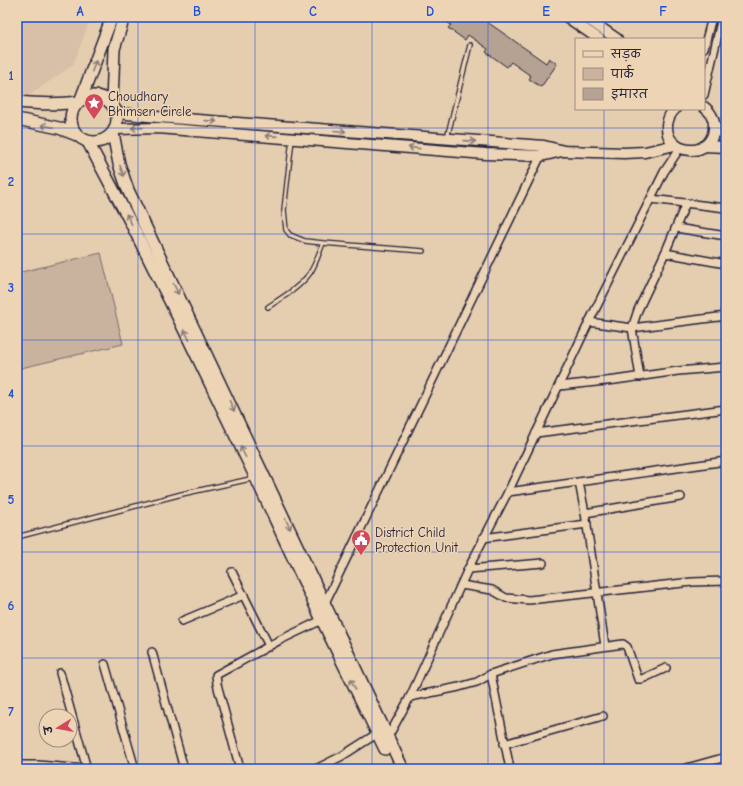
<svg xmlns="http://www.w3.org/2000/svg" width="743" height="786" font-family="'Comic Neue','Playpen Sans Deva',sans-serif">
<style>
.built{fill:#d7c0a7}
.green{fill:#c9b39f;stroke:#766a6d}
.building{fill:#b5a293;stroke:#22223b}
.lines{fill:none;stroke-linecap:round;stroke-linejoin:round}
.lane-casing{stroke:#22223b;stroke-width:6}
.street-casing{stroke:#22223b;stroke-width:10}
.secondary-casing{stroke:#22223b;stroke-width:13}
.primary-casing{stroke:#22223b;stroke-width:14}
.lane{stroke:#edd4b5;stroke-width:3.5}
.street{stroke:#edd4b5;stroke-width:7}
.secondary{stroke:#edd4b5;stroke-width:10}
.primary{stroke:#edd4b5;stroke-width:11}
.oneway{stroke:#887b78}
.grid{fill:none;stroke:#1d4ed8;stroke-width:1;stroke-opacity:0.55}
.labels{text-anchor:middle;stroke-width:3;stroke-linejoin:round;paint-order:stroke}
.poi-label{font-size:13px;fill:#22223b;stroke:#edd4b5;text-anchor:start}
.neatline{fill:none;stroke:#1d4ed8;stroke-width:1.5}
.grid-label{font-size:13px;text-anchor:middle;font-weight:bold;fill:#1d4ed8}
</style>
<rect width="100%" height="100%" fill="#e5cdb0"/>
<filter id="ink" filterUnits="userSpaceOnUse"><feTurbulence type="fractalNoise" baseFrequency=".025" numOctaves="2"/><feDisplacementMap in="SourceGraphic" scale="8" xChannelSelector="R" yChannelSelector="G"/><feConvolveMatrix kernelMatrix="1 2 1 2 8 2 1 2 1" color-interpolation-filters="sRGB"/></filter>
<g filter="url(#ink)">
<path class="built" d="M17,17H91L73,65L27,97L17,96Z"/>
<path class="green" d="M101,253L123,344L17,369V273Z"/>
<path class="building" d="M440,17H480L546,63L549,58L557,64L541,87L529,79L531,76L511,62L507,67L486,52L488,49L468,35L465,40L448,28L451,25Z"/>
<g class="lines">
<defs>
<g id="lane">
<path d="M447,138L470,45"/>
<path d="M292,139L284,210L286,230L290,235L305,241L323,243L423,251"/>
<path d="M268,307C283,297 299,288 310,273C316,264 319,253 323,243"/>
<path d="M17,537L182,494L255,478"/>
</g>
<g id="street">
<path d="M704,48L712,17"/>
<path d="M704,95L722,17"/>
<path d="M651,199L726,208"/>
<path d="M676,228L726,236"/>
<path d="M665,253L726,264"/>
<path d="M589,322L632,328L726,316"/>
<path d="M640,377L632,328L638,310L665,253L686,203"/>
<path d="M559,386L615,380L678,371L726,367"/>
<path d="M536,433L726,409"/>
<path d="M579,482L585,513L605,646"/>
<path d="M508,492L726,461"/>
<path d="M585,513L681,497"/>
<path d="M483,538L587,524"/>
<path d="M468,569L543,563"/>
<path d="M232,572L269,646"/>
<path d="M461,585L492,590L506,598L529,600L692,582L726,581"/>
<path d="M325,603L542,153"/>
<path d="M182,621L244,595"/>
<path d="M152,652L184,769"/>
<path d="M105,664L135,769"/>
<path d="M60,673L87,769"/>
<path d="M491,674L510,769"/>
<path d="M410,697L459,687L477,682L491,674L552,654L623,644L627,647L638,679H642L666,668"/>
<path d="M388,737L410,697L468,569L508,492L589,322L664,172L680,148"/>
<path d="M504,744L603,716"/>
<path d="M17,765H38L85,769"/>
<path d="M240,769L217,684L216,675L280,640L322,620"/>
<path d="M316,769L342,756L378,733"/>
<path d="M683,769L726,757"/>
</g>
<g id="secondary">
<path d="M567,17L599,39"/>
<path d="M585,17L617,39"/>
<path d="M675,109C670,113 668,119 667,125C665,155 711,160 714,129C715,120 711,112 704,107"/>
<path d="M117,113L158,117L544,146L564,151L624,153L645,152L675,145"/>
<path d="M714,127L726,135"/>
<path d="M115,129L158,128L486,154L541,156L562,151"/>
<path d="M704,146L726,147"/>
</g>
<g id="primary">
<circle cx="94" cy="119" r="23"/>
<path d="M81,99L112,17"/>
<path d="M17,102C38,104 57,105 78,102"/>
<path d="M112,103L114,49L124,17"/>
<path d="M17,119L59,128L77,135"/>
<path d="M113,133L119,164L128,190L403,769"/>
<path d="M88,142L132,225L181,323L256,478L322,620L385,749"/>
</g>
</defs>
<use href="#lane" class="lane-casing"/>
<use href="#street" class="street-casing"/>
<use href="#secondary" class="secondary-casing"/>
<use href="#primary" class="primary-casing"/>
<use href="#lane" class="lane"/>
<use href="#street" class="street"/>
<use href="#secondary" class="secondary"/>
<use href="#primary" class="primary"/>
</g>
<defs><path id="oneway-shaft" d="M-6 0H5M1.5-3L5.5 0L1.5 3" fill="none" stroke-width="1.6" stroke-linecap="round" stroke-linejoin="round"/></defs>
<g class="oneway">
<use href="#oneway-shaft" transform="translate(94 66) rotate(-69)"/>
<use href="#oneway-shaft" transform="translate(211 121) rotate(4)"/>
<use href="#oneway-shaft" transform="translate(47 126) rotate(-168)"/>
<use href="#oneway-shaft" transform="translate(137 128) rotate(178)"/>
<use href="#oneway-shaft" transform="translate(340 131) rotate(5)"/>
<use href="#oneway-shaft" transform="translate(271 136) rotate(-176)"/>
<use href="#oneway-shaft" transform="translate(470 141) rotate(4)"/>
<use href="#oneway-shaft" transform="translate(414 148) rotate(-174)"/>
<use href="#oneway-shaft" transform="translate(122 171) rotate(70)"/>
<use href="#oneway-shaft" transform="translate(129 219) rotate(-118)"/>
<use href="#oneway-shaft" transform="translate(176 289) rotate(65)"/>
<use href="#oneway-shaft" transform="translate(187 335) rotate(-116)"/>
<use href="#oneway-shaft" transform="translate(232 406) rotate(65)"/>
<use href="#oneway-shaft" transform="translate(243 452) rotate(-116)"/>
<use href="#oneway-shaft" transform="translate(288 524) rotate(65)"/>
<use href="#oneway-shaft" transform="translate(353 684) rotate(-116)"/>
</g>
</g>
<path class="grid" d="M138,17V769M255,17V769M372,17V769M488,17V769M604,17V39M604,109V769M17,128H726M17,234H726M17,340H726M17,446H726M17,552H726M17,658H726"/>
<defs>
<symbol id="sight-pin" viewBox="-11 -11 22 30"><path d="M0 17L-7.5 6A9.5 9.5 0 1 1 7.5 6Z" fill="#d1495b" stroke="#edd4b5"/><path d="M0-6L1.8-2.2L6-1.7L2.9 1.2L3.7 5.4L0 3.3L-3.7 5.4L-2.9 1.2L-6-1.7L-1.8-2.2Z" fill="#fff"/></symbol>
<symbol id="civic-pin" viewBox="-11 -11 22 30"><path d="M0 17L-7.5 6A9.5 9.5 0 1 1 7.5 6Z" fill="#d1495b" stroke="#edd4b5"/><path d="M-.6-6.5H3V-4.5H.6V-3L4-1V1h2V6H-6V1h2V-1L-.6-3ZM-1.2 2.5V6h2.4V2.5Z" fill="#fff"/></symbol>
</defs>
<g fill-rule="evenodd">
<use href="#sight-pin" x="83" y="92" width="22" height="30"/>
<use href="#civic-pin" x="350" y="528" width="22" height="30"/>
</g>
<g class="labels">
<g class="poi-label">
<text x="108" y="101">Choudhary<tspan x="108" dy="15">Bhimsen Circle</tspan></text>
<text x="375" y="537">District Child<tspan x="375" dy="15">Protection Unit</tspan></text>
</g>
</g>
<rect width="743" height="786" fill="none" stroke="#edd4b5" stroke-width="44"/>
<rect x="575" y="38" width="130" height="72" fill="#edd4b5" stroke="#9c8d84"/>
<rect x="583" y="51" width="20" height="6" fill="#edd4b5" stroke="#9c8d84"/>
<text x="611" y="58" font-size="12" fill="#22223b">सड़क</text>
<rect x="583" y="68" width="20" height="12" fill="#c9b39f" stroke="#9c8d84"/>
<text x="611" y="78" font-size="12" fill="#22223b">पार्क</text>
<rect x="583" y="88" width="20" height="12" fill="#b5a293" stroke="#9c8d84"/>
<text x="611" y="98" font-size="12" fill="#22223b">इमारत</text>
<g transform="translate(58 728) rotate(259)"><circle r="19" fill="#edd4b5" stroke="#9c8d84"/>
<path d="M0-3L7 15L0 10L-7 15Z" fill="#d1495b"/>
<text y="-6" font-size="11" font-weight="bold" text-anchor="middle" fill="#22223b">उ</text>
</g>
<rect x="22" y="22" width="699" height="742" class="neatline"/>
<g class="grid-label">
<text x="80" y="16">A</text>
<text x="197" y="16">B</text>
<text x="313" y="16">C</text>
<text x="430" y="16">D</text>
<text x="546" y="16">E</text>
<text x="663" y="16">F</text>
<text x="11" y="80">1</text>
<text x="11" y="186">2</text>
<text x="11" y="292">3</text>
<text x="11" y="398">4</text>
<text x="11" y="504">5</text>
<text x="11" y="610">6</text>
<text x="11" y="716">7</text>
</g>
</svg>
